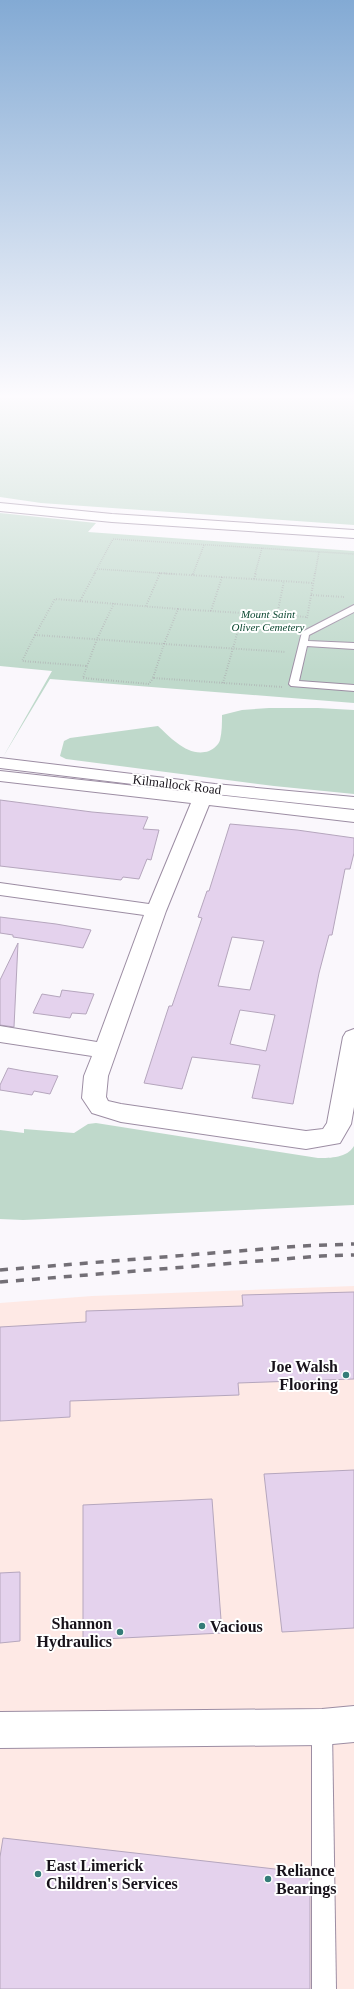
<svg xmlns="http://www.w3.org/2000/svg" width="354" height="1989" font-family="Georgia,serif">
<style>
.commercial{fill:#fee9e5}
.green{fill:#bfd9cb}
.building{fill:#e4d2ed;stroke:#b5a6bd;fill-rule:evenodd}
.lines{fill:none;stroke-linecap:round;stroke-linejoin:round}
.lane-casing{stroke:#9c8da3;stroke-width:2}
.street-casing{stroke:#9c8da3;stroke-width:2}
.secondary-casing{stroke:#9c8da3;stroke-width:2}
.path-far1{stroke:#a7a4aa;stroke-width:1.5;stroke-dasharray:0.5 1.5;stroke-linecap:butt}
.path{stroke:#a7a4aa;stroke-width:2;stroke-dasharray:0.5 2;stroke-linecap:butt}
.lane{fill:#fff;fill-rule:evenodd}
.street{fill:#fff;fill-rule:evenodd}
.secondary{fill:#fff;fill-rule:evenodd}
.rail{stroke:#736f76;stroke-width:3.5;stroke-dasharray:8 8;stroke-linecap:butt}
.poi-dot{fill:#347c78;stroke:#fff;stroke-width:1.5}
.labels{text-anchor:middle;stroke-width:4;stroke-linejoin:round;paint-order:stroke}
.far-park-label{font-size:11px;font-style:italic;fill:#0c4831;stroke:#fff}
.street-label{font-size:13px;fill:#17121a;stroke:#fff}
.near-poi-label{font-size:16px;font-weight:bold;fill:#17121a;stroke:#fff;text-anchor:start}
</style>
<rect width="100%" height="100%" fill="#faf7fc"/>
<path class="commercial" d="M354,1286V1989H0V1303L92,1296Z"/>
<g class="green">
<path d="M0,394H354V525L41,503L0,497Z"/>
<path d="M0,513L96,523L88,532L354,551V703L50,679L3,757L52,671L0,666Z"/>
<path d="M269,708H318L354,710V794L274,786L66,759L60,756L64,741L70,738L158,726C171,738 189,758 209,751C214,749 219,744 220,740C222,732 222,723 222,715L242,710Z"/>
<path d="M96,1123L318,1158C331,1158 347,1158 354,1146V1205L23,1220L0,1219V1130L24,1133V1129L74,1133L88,1124Z"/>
</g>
<g class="building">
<path d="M0,800L92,812L148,817L143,829L159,830L151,860L147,859L139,879L123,877L121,880L0,866Z"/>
<path d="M230,824L297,830L354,838V853L350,869H345L332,935H329L319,973L293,1104L252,1098L260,1065L192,1057L182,1089L144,1083L169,1006H172L202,918L198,917L207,891H209ZM232,937L264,941L250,990L218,986ZM240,1010L275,1015L266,1051L230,1044Z"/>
<path d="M0,917L56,924L91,930L83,948L65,945L20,938L13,937V935L0,933Z"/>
<path d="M18,943L14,1027L0,1025V980Z"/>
<path d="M62,990L94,994L86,1014L72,1013L70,1018L33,1013L42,994L60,997Z"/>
<path d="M8,1068L24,1071L58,1076L50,1094L34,1091L32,1095L0,1090V1085Z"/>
<path d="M354,1292V1379L238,1383L239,1395L70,1401V1417L0,1421V1327L86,1322V1311L243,1306L242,1295Z"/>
<path d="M354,1470V1628L282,1632L264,1474Z"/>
<path d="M212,1499L222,1633L83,1640V1505Z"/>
<path d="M20,1572V1641L0,1643V1573Z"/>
<path d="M3,1838L310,1873V1989H0V1857Z"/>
</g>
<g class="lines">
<defs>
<g id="lane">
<path d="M354,605V612L309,635L308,641L354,643V649L307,646L299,681L354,685V691L291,686L289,684L302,632Z"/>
<path d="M322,1719L329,1722L332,1729L336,1989H312V1729L315,1722Z"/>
</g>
<g id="street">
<path d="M0,503L112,514L354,530V538L112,522L0,511Z"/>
<path d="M0,771L354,810V822L209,805L166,911L108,1076L106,1097L108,1101L121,1104L306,1131L323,1129L327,1123L343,1037L346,1032L354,1029V1107L351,1124L340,1143L306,1149L121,1122L92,1113L82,1098L84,1076L92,1056L0,1042V1026L97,1042L144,915L0,895V883L149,904L191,803L0,781Z"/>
<path d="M354,1706V1742L322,1745L0,1748V1712L322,1709Z"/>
</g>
<path id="secondary" d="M0,758L215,784L354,797V809L215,794L0,768Z"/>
</defs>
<use href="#lane" class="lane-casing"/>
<use href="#street" class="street-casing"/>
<use href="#secondary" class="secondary-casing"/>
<g class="path-far1">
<path d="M97,569L174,574"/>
<path d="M94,574L113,539L354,554"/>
<path d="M193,574L204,545"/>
<path d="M255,574L262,548"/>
<path d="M315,574L319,552"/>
</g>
<g class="path">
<path d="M95,573L80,601L55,599L35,635L164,644L178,609L307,617"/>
<path d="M159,573L313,583"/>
<path d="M193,575L194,573"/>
<path d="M254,579L256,573"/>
<path d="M311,595L344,597"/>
<path d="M80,601L178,609"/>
<path d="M146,606L160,573"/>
<path d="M211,611L222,577"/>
<path d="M277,615L284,581"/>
<path d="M307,618L315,573"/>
<path d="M35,635L22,661L87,666L83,678L149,684L153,678"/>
<path d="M87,666L97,639L114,603"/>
<path d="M223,683L243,613"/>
<path d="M282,687L153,678L164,644L286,652"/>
</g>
<use href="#lane" class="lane"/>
<use href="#street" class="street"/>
<use href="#secondary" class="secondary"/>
<g class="rail">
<path d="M0,1270L301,1246L354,1244"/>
<path d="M0,1282L321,1256L354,1255"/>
</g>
</g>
<linearGradient id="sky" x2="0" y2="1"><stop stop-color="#83aad4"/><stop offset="0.59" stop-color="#fdfbfe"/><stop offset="1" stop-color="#fdfbfe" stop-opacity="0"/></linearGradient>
<rect width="354" height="672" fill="url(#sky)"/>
<g class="poi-dot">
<circle cx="346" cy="1375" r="4"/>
<circle cx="202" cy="1626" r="4"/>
<circle cx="120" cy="1632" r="4"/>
<circle cx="38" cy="1874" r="4"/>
<circle cx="268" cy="1879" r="4"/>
</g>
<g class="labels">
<g class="far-park-label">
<text x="268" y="618">Mount Saint<tspan x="268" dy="13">Oliver Cemetery</tspan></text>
</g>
<g class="street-label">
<text transform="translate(177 784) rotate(7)" y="5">Kilmallock Road</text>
</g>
<g class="near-poi-label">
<text x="338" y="1372" text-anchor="end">Joe Walsh<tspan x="338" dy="18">Flooring</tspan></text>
<text x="112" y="1629" text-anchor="end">Shannon<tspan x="112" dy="18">Hydraulics</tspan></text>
<text x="210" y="1632">Vacious</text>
<text x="46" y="1871">East Limerick<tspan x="46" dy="18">Children's Services</tspan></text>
<text x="276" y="1876">Reliance<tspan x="276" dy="18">Bearings</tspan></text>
</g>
</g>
</svg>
